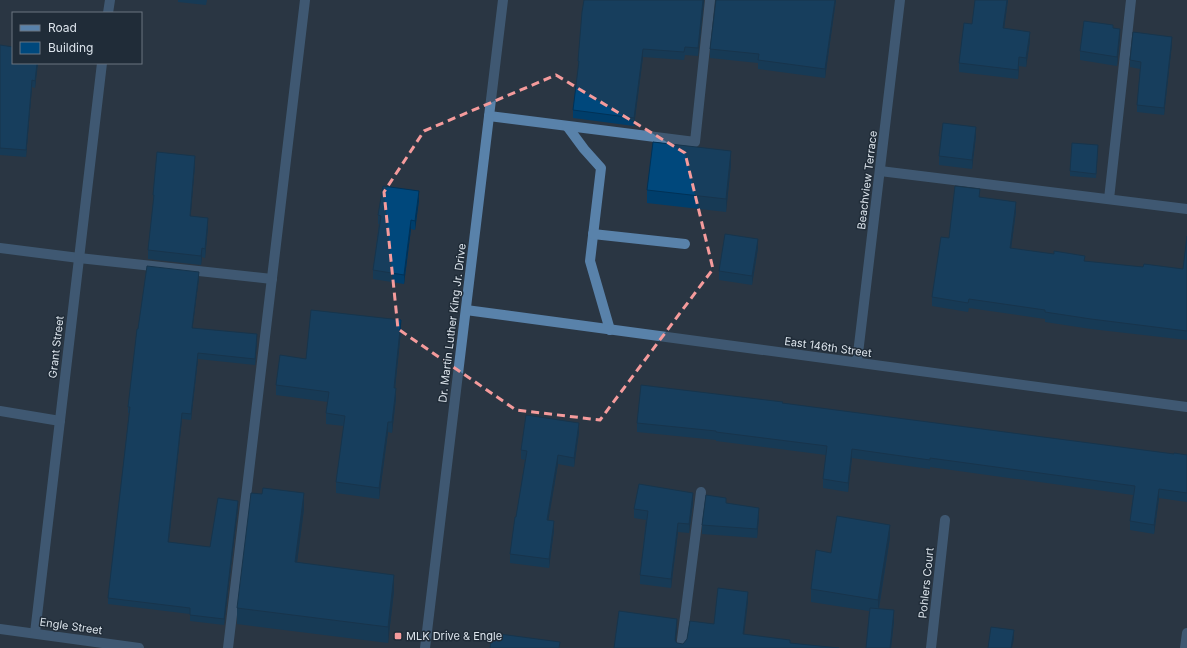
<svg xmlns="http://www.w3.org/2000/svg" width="1187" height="648" font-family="Inter,sans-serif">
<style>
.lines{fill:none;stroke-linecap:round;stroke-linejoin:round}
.minor{stroke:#5982aa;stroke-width:10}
.wall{fill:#003e6b}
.shaded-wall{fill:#003257}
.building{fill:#00487c;stroke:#003257}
.marked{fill:none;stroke:#f59b9c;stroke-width:3;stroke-dasharray:8 5;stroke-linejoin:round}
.poi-dot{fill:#f59b9c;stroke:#202c38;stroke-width:1.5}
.labels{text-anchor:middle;stroke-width:3;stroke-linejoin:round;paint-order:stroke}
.street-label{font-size:11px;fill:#dbe3eb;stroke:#202c38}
.poi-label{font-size:11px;fill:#dbe3eb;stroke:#202c38;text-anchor:start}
</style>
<rect width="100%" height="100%" fill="#2a3643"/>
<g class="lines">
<g class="minor">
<path d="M108,13L110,0"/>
<path d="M489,116L695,142L710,0"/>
<path d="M567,126L584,149L601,168L590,261L610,330"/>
<path d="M880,171L1187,209"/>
<path d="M1109,199L1131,0"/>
<path d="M593,234L685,244"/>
<path d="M0,248L79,258L272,279"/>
<path d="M466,310L1187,407"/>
<path d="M857,362L900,0"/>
<path d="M0,411L60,421"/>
<path d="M0,629L139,648"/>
<path d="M35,633L102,63"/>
<path d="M228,648L305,0"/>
<path d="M425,648L503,0"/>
<path d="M681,648L701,492"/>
<path d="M931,648L945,520"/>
<path d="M1185,648L1187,633"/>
</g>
</g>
<g class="wall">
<path d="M178,0H207L206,5L178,2Z"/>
<path d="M704,0L698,56L685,55L684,60L643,57L634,126L573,118V110L578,69V61Z"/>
<path d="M836,0L825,78L758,69V63L710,58V49Z"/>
<path d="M1008,0L1004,28L1030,41L1026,67L1019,66L1018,79L959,72V63L972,24Z"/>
<path d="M1113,28L1120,38L1117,66L1080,60V51Z"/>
<path d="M1172,44L1164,115L1137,112V105L1140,69L1130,67V60Z"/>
<path d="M0,45L13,63H38L35,88L32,87L26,157L0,155Z"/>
<path d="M976,136L972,169L939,165V156Z"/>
<path d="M1098,150L1096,178L1070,176V171Z"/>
<path d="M731,164L726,212L647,203V190Z"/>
<path d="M195,165L190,216L208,227L205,258L202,257L201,265L148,259V250L153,204V195Z"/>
<path d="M980,198L1016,211L1011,248L1085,262L1143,267L1183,269L1187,236V340L1091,329L1045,322V319L969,308L968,312L932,306V297L949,238Z"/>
<path d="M419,200L415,230L411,229L404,284L373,279V270L379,224H378V215Z"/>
<path d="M758,248L752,285L719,280V271Z"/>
<path d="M199,278L192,328L257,340L255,365L198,359L191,420L182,419L169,542L210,547L238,507L224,625L190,621V614L108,604V598L129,413H128V407L138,329Z"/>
<path d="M401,331L395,388L396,398L392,433L388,432L379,499L336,493V482L344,426L326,424V413L328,402L276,395V385L306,359Z"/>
<path d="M783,403L1174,454L1187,455V502L1159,498L1154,534L1130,530V521L1133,495L930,467V469L852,458L848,492L823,488V479L826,455L716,441V440L637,432V423Z"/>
<path d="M579,432L574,467L558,464L548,520L554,530L549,568L510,563V554L516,517L525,460L521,459V450Z"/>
<path d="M693,502L689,533L678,532L671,588L640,584V575L646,520L634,518V509Z"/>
<path d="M726,503L759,517L757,538L702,534V525Z"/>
<path d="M304,509L297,562L394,591L388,643L237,624V608Z"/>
<path d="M890,537L879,609L894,621L891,648H866L869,611L811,602V589L831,553Z"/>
</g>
<g class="shaded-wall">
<path d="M703,0H704L698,56V48Z"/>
<path d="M835,0H836L825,78V69Z"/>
<path d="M1007,0H1008L1003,37V28Z"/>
<path d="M1120,29V38L1117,66V57Z"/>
<path d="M1030,32V41L1026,67V58Z"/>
<path d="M1172,37V44L1164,115V108Z"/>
<path d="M643,49V57L634,126V118Z"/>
<path d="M1019,57V66L1018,79V70Z"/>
<path d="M37,63H38L35,88V81Z"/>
<path d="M32,80V87L26,157V150Z"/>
<path d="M976,127V136L972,169V160Z"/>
<path d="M731,151V164L726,212V199Z"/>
<path d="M195,156V165L190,225V216Z"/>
<path d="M419,191V200L415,230V221Z"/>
<path d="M1016,202V211L1010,257V248Z"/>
<path d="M208,218V227L205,258V249Z"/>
<path d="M411,220V229L404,284V275Z"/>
<path d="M758,239V248L752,285V276Z"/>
<path d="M202,248V257L201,265V256Z"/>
<path d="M199,272V278L192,333V328Z"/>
<path d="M401,320V331L394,398V388Z"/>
<path d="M257,334V340L255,365V359Z"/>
<path d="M198,353V359L191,420V414Z"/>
<path d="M396,388V398L392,433V422Z"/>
<path d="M182,413V419L168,548V542Z"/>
<path d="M388,422V432L379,499V488Z"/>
<path d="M579,423V432L574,467V458Z"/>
<path d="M852,449V458L848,492V483Z"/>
<path d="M558,455V464L547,529V520Z"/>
<path d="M1159,489V498L1154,534V525Z"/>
<path d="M304,493V509L295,578V562Z"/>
<path d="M693,493V502L689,533V524Z"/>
<path d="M238,501V507L224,625V619Z"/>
<path d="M759,508V517L757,538V529Z"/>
<path d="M554,521V530L549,568V559Z"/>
<path d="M678,523V532L671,588V579Z"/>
<path d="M890,525V537L878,612V600Z"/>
<path d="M394,575V591L388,643V627Z"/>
<path d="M748,592V602L743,644V634Z"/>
<path d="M894,610V621L891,648H890Z"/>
<path d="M677,619V629L675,648V640Z"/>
<path d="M1014,630V639L1012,648H1011Z"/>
</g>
<g class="building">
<path d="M584,0H703L698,48L685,47L684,52L643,49L634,118L573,110L579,61H578L582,12Z"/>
<path d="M716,0H835L825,69L758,60L759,54L710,49Z"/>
<path d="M975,0H1007L1003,28L1030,32L1026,58L1019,57L1018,70L959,63L964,23L972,24Z"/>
<path d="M1084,21L1113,25V28L1120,29L1117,57L1080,51Z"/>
<path d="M1133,32L1172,37L1164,108L1137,105L1141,62L1130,60Z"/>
<path d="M0,45L13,47V63H37L35,81L32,80L26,150L0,148Z"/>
<path d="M943,123L976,127L972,160L939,156Z"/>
<path d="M653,142L731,151L726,199L647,190Z"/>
<path d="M1072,143L1098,145L1096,174L1070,171Z"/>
<path d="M157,152L195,156L190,216L208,218L205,249L202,248L201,256L148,250L154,195H153Z"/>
<path d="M383,186L419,191L415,221L411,220L404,275L373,270L381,216L378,215Z"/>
<path d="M955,186L980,189L979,197L1016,202L1010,248L1054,254V251L1085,256L1084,261L1143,267L1144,264L1183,269L1187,236V331L1091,319L1045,312V310L969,299L968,303L932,297L941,237L949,238Z"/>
<path d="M725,234L758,239L752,276L719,271Z"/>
<path d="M147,266L199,272L192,328L257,334L255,359L198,353L191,414L182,413L168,542L210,547L218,498L238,501L224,619L190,615V608L108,598L130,407H128L137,329H138Z"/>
<path d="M311,310L401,320L394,388H396L392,422H388L379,488L336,482L345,416L326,413L329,392L276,385L280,355L306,359Z"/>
<path d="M641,385L783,402L782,403L1174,454V453L1187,455V493L1159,489L1154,525L1130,521L1135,486L930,458V460L852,449L848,483L823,479L827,446L716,432V431L637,423Z"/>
<path d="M526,415L579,423L574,458L558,455L547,520L554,521L549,559L510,554L515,517H516L527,451L521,450Z"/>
<path d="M639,484L693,493L689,524L678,523L671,579L640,575L648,511L634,509Z"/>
<path d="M263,488L304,493L295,562L394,575L388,627L237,608L251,493L262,494Z"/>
<path d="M706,495L726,498V503L759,508L757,529L702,525Z"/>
<path d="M837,516L890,525L878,600L811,589L816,550L831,553Z"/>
<path d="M718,588L748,592L743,634L790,640V643L839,648H614L619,611L677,619L675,640L677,643L683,644L687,639L690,621L714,624Z"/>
<path d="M870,608L894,610L890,648H866Z"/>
<path d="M991,627L1014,630L1011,648H988Z"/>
<path d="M492,633L560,642L559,648H490Z"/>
</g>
<path d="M0 0H1187V648H0ZM556,75L685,153L713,269L600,420L516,410L398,329L384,192L424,131Z" fill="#2a3643" fill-opacity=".55" fill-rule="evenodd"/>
<path class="marked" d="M556,75L685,153L713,269L600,420L516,410L398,329L384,192L424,131Z"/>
<rect class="poi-dot" x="394" y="632" width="8" height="8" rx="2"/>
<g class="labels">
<g class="street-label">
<text transform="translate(867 180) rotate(-83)" y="4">Beachview Terrace</text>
<text transform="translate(452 323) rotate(-83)" y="4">Dr. Martin Luther King Jr. Drive</text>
<text transform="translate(56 347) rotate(-83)" y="4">Grant Street</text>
<text transform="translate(828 347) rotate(8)" y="4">East 146th Street</text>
<text transform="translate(926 583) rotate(-84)" y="4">Pohlers Court</text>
<text transform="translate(71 626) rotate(8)" y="4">Engle Street</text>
</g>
<g class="poi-label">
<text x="406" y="640">MLK Drive &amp; Engle</text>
</g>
</g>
<rect x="12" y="12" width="130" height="52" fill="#202c38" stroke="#6b7580"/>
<rect x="20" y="25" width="20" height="6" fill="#5982aa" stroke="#6b7580"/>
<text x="48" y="32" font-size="12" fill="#dbe3eb">Road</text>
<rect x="20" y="42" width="20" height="12" fill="#00487c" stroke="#6b7580"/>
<text x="48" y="52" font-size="12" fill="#dbe3eb">Building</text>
</svg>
